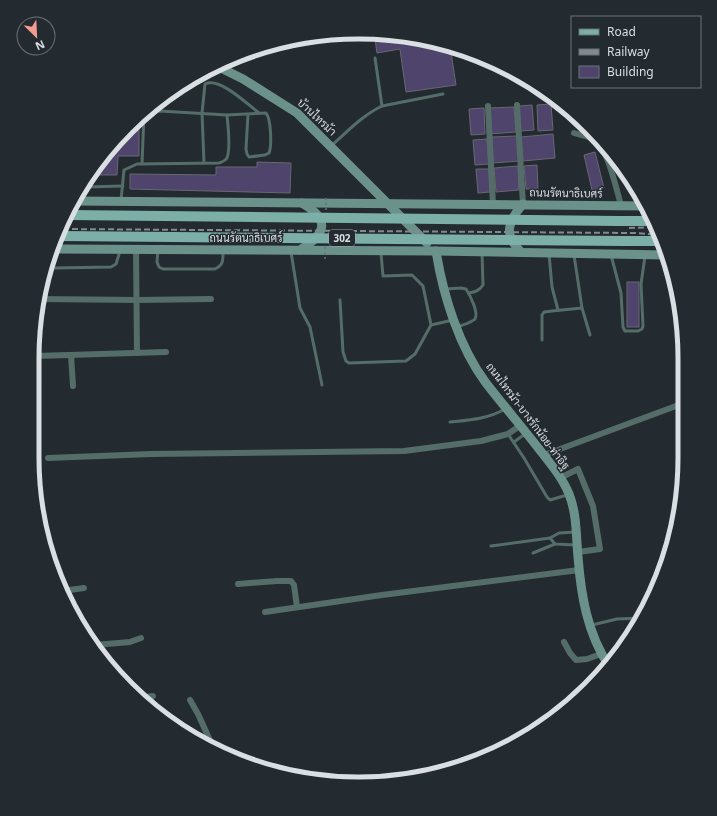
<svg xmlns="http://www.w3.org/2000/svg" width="717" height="816" font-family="'Noto Sans',Sarabun,sans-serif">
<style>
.building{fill:#4e446c;stroke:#696771}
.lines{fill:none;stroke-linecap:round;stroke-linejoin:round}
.lane{stroke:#546d68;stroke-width:3}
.street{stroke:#546d68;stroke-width:6}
.secondary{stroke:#6a928b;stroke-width:9}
.primary{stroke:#7bafa7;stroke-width:10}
.rail{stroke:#838a8f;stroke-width:2;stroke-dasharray:6 3;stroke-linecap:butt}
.path-bridge{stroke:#6b7277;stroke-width:1.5;stroke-dasharray:2 3;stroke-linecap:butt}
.primary-bridge{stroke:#7bafa7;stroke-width:10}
.labels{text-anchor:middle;stroke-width:3;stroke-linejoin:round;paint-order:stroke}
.shield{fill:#232b31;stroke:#a3a9ae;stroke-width:1}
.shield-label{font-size:10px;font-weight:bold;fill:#dadfe3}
.street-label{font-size:11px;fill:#dadfe3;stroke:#232b31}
.rim{fill:none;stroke:#dadfe3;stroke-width:5}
</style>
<rect width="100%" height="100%" fill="#232b31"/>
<g class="building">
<path d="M402,35L450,46L456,85L406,92L400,49L377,53L375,39Z"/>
<path d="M196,77L194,86L185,84Z"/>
<path d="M551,104L553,130L538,131L537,105Z"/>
<path d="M532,105L534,130L520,131L519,106Z"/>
<path d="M514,107L516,132L490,134L489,108Z"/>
<path d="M484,108L485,134L471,135L469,109Z"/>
<path d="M139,119V156H118L117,175H90L113,143Z"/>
<path d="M553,134L555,158L523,161L521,137Z"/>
<path d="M517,136L519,161L493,163L492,137Z"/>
<path d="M487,139L489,164L475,165L473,140Z"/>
<path d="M595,152L604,188L592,190L584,155Z"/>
<path d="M257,162L291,163L290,193L130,189V174L216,175V167H257Z"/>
<path d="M537,165L538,189H526L524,166Z"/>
<path d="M518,166L519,190L496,192L494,168Z"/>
<path d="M476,169H489L490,192L478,193Z"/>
<rect x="627" y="282" width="12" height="45"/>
</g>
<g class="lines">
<g class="lane">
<path d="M375,58L382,106"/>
<path d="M228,70L235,58"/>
<path d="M146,112L160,111L227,115L266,113C271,119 272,145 269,153L265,155L249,157L247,154L246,149L248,114"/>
<path d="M332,145C348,131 363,115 382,106L443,94"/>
<path d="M204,163L202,113L205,84C220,77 247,104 259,113"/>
<path d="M142,164L144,114"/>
<path d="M85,187L123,186"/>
<path d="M121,200L124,170L137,164L219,163C222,162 225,161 227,158C231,147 228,127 227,115"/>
<path d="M158,250L157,262L159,267L163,269H215C224,265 223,259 223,250"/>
<path d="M291,252L300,308L310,327L322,385"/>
<path d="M549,254L552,287L558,310"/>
<path d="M611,255L621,293L623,327L625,331H638L642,329L643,326L641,284L645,256"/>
<path d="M50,262L52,266L55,268L111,267L116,264L120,251"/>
<path d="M446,289L461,288L466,289C470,295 479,313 475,319C471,323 462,325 457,327"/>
<path d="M469,293C475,292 479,291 483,285L482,252"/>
<path d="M340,300L343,352L346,361L349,363L406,361L415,354L431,325L423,286L412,275L383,276L381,253"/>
<path d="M582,308L590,335"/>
<path d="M431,325L453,320"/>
<path d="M542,340V315L544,312L552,311L582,308L574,255"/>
<path d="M450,422C469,420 488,419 505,409"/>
<path d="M508,434L524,458L547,497L550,500L567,495"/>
<path d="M514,442L525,434"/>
<path d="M550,538L555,544L575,545"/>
<path d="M491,546L550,538L559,533L575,532"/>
<path d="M533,553L555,544"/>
<path d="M592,625L617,619L641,618"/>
<path d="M577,699V696L584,692"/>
</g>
<g class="street">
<path d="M517,105L523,204"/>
<path d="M488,106L493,205"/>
<path d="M574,133C580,135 588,136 593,139C608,147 616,189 621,205"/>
<path d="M136,249L137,353"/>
<path d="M38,299L138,300L211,299"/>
<path d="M71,355L73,386"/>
<path d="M36,356L166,352"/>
<path d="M544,455L684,403"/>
<path d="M48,458L151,454L404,451L481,441L508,434L521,425"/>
<path d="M560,478L578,469L593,506L600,549L578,552"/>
<path d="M57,579L63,591L64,597"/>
<path d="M238,584L277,581H291L294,585L297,607"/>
<path d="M62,591L84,588"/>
<path d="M265,612L382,595L579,570"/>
<path d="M564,642L570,653L576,660L587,659L601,654"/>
<path d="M95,645L130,642L141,638"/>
<path d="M140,698L153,696"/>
<path d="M190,700L198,714L213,747"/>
</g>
<g class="secondary">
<path d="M215,65L243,79L297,113L427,243"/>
<path d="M74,201L646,206"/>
<path d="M56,249L436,251L667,255"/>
<path d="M300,250C326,234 331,220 302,203"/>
<path d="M436,251C443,295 459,347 486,383C503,405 522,427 539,449C550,463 562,477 569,494C577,514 576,536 578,557C581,595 587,633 609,666"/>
<path d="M521,252C503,235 508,221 523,204"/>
</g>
<g class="primary">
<path d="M618,221H654"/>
<path d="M623,241H662"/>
</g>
<g class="rail">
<path d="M629,228L656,227"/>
<path d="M63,229L635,233L659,235"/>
</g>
<g class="path-bridge">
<path d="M326,210V196"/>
<path d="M325,259V246"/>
</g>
<g class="primary-bridge">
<path d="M68,215L618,221"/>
<path d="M60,236L623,241"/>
</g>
</g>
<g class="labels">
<rect class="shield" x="329" y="230" width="26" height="16" rx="3"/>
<g class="shield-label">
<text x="342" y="242">302</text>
</g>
<g class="street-label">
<text transform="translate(317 117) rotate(43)" y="4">บ้านไทรม้า</text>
<text transform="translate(566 193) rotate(1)" y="4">ถนนรัตนาธิเบศร์</text>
<text x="246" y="242">ถนนรัตนาธิเบศร์</text>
<text transform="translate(528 416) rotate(53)" y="4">ถนนไทรม้า-บางรักน้อย-ท่าอิฐ</text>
</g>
</g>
<path d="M0 0H717V816H0ZM358 39H359A319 319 0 0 1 678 358V458A319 319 0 0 1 359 777H358A319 319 0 0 1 39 458V358A319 319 0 0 1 358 39Z" fill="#232b31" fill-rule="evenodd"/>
<path class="rim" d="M358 39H359A319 319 0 0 1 678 358V458A319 319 0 0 1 359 777H358A319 319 0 0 1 39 458V358A319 319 0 0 1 358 39Z"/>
<rect x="571" y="16" width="130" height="72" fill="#232b31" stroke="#6c7378"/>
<rect x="579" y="29" width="20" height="6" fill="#7bafa7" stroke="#6c7378"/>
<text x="607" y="36" font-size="12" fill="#dadfe3">Road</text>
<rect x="579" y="49" width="20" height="6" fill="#838a8f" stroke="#6c7378"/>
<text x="607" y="56" font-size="12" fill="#dadfe3">Railway</text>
<rect x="579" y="66" width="20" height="12" fill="#4e446c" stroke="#6c7378"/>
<text x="607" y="76" font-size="12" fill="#dadfe3">Building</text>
<g transform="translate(36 36) rotate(156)"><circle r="19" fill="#232b31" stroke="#6c7378"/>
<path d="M0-3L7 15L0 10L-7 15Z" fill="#f59c90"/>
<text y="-6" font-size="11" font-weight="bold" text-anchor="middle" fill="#dadfe3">N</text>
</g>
</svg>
